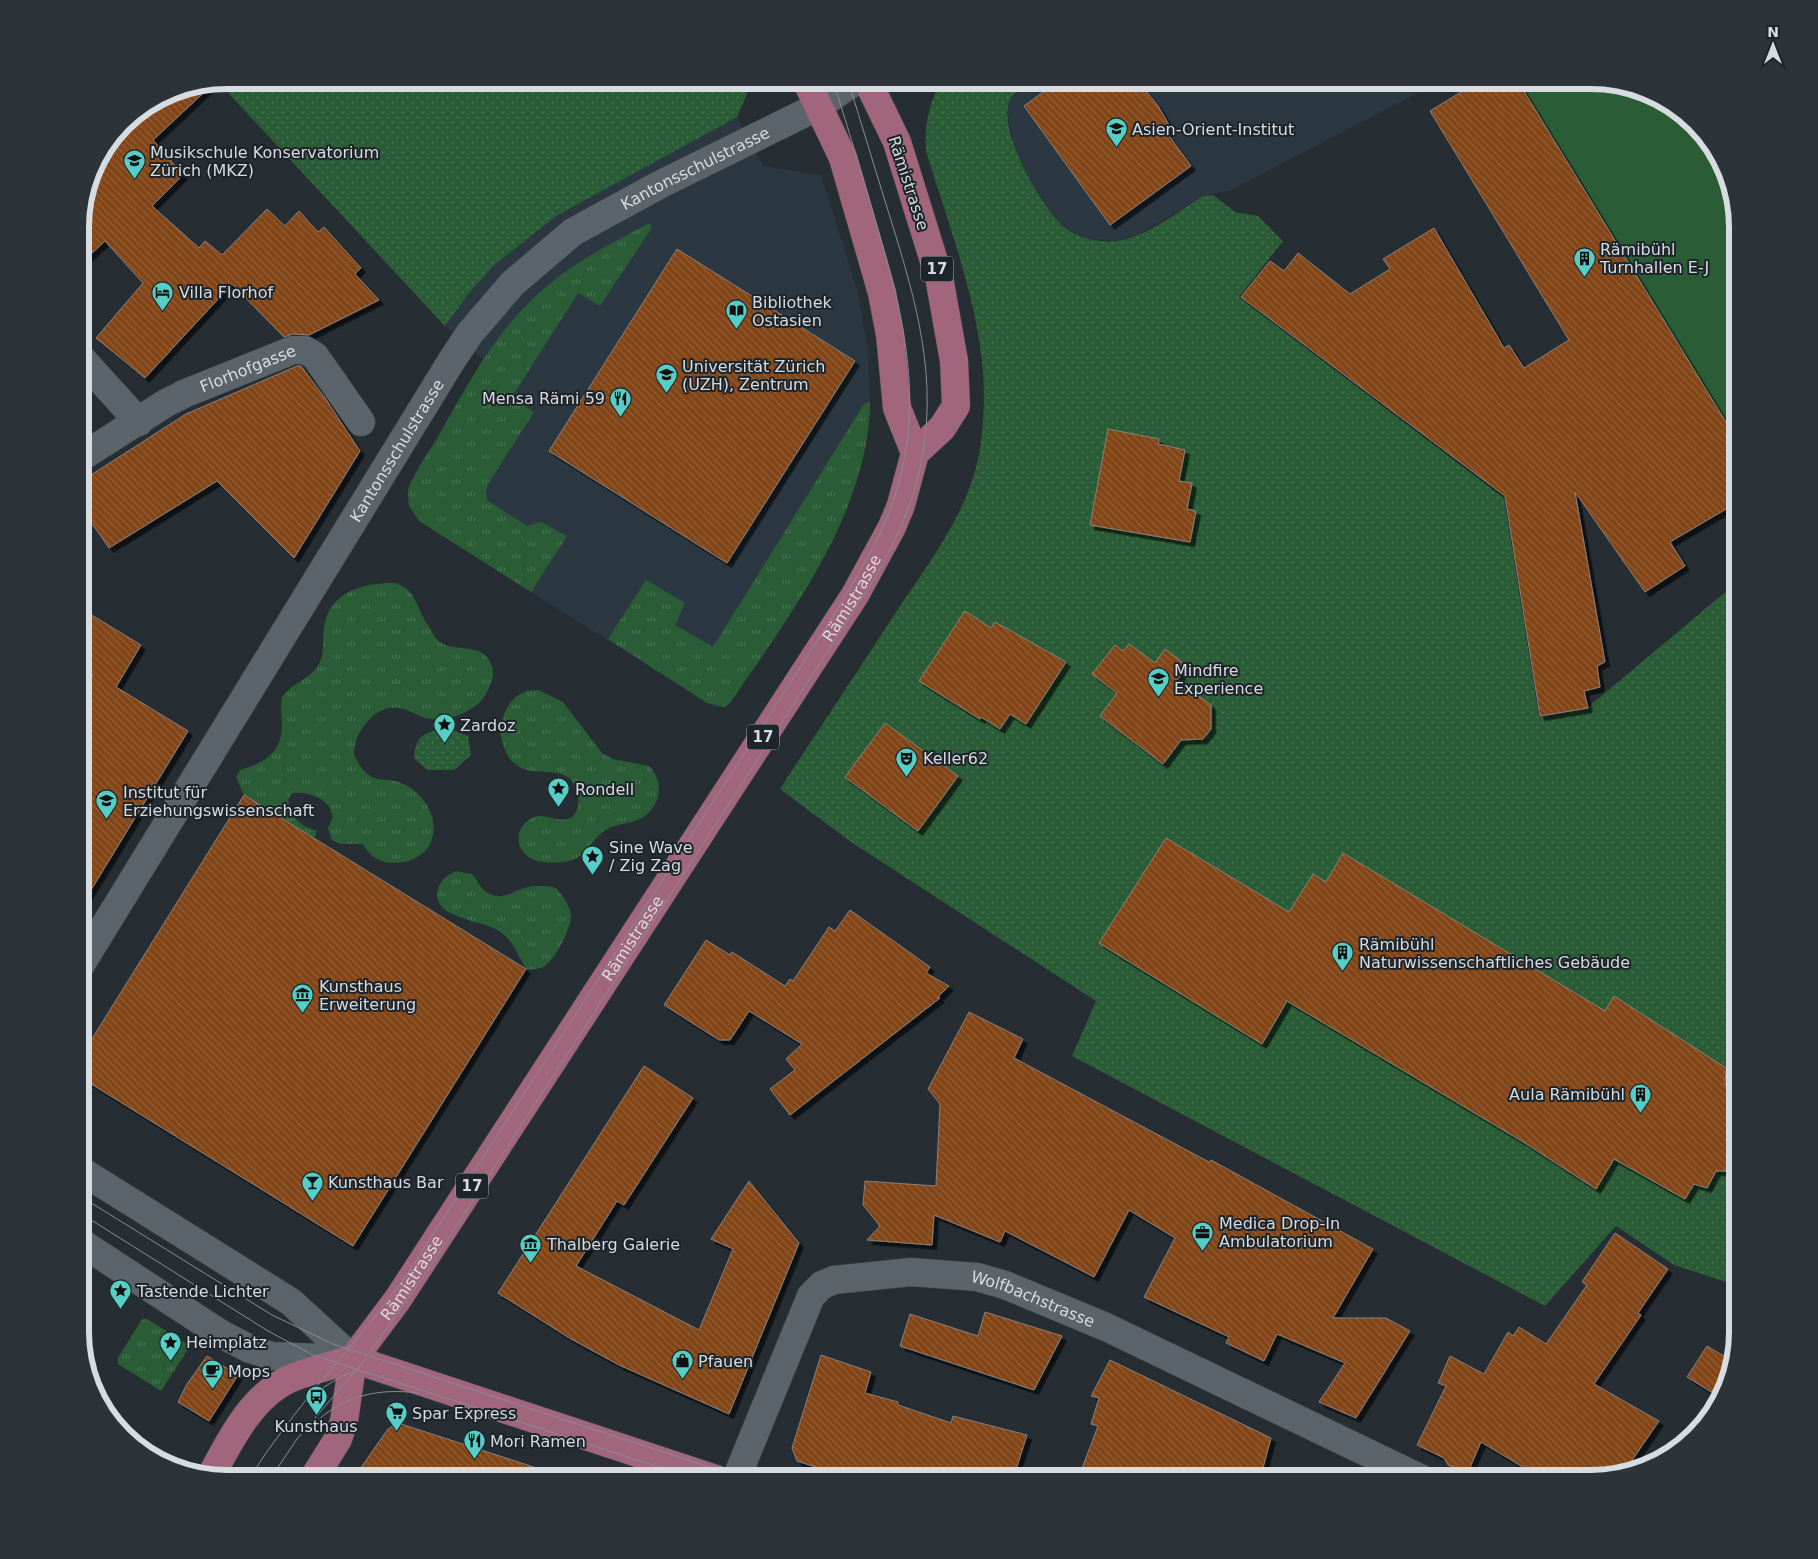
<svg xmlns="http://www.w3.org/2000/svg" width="1818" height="1559" font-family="'DejaVu Sans',sans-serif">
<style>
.built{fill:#2b3842}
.grass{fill:url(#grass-tufts)}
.park{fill:url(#park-dots)}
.garden{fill:#2a5c36}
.building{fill:url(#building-back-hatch);stroke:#8b817b;filter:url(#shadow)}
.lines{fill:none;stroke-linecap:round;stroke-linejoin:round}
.minor-casing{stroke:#43494f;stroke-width:29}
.major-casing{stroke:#43494f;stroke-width:29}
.minor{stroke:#5b646a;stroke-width:28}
.major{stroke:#a1667c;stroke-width:28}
.tram{stroke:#878d92;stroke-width:1}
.labels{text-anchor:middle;stroke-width:4;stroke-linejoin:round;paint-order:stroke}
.shield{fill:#1d252a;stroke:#9fa5a9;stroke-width:1}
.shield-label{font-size:15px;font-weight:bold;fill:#d7dce0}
.poi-label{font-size:16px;fill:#d7dce0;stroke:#1d252a;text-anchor:start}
.street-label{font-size:16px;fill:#d7dce0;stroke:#1d252a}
.rim{fill:none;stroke:#d7dce0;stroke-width:6}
</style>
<defs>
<pattern id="grass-tufts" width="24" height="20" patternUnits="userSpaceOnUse" patternTransform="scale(1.25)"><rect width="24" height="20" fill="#2a5c36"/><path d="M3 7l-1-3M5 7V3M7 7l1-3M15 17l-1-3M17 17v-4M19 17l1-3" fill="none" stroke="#487353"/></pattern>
<pattern id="park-dots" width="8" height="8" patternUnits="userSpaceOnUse" patternTransform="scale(1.25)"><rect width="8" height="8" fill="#2a5c36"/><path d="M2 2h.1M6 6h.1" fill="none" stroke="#487353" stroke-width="1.8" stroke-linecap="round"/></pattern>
<pattern id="building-back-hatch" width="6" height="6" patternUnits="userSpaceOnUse" patternTransform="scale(1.25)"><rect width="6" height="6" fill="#824417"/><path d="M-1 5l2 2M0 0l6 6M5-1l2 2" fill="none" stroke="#935e38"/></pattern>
<filter id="shadow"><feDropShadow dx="4.5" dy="4.5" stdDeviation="0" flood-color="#0009"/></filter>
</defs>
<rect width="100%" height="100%" fill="#262e34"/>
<g class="built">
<path d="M227,80H753L737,117L763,166L821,175L857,289L868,349L870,411L858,475L838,529L812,579L730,703L724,707H716L707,703L419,521L409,506L407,495L410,483L483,359L445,326L218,82Z"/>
<path d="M1035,80H1419L1423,90L1231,190L1203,196L1140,234L1114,241L1086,238L1065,228L1048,210L1023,170L1014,146L1007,110L1011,98Z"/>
</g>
<g class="grass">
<path d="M647,224H651V229L600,306L578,293L512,397L534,412L488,484L486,491L487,500L527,526L541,522L567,536L531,592L419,521L409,506L408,490C416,468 431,450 442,430C471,378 500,325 547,286C577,260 613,243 647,224Z"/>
<path d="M870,401C870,510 789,617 730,703L724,707L707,703L608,639L646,580L685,603L675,625L713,647L864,404Z"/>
<path d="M392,583C416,586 416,608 427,624C432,630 433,637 440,642C454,652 479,643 489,660C496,672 493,680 487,692C477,712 447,723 425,718C417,715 409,710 400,708C375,704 354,732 354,754C356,761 363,771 369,775C377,781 386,779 395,781C417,786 438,811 433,835C431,848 421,857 408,861C390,866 372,862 363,844H340L332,840L328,829C329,824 333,821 332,814C329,798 307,791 292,793L288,800L291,815L304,826L317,831L315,837L311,836L244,795L236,777L240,770C264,763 282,753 282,725C282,716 280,707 282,697C291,684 310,679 319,664C326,652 321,636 325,622C332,591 365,583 392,583Z"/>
<path d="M538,690L563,702L602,753L613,759L649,766C666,783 660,808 640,819C628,825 615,823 604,831C589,842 586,859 564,862C553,863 539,863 530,858C514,848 515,827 532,818C545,811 560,825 572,817C580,811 580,793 575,785C558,757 516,792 502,741C498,726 503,713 511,702C518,693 527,690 538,690Z"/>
<path d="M456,871L472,874C477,879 480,888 486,892C501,902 511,892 524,888C534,885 547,885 556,888C562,895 570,906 571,915C571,929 556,958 545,966C539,969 532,970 526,969C519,956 512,939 499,931C480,919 430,918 438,890C440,880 447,875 456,871Z"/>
<path d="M142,1319H147L190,1346L161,1391L118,1364V1358Z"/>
</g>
<g class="park">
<path d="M227,80H346L349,89L379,80H411L416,92L454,80H753L737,117L556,216L494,265L469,293L445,326L218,82Z"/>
<path d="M942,80H1035C1028,85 1015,91 1011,98C994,127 1042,208 1064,227C1076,237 1099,243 1115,241C1146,238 1177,212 1203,196L1213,195L1235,212L1258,216L1283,241L1239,297L1504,498L1539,717L1587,708L1723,594L1738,585V1286L1674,1265L1616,1226L1545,1306L1072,1056L1096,1001L851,842L780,789C819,729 859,669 898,609C927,566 961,521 975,471C984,440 985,402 983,370C976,295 948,223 926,151C924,125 929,103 942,80Z"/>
<path d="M447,728L468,736L471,755L454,770H427L414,758C416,733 425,733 447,728Z"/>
</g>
<path class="garden" d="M1517,80H1591L1647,91L1688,117L1727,170L1738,227V442Z"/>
<g class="building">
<path d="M1060,80H1128L1139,82L1158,106L1168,123L1167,133L1191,166L1110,225L1024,106Z"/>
<path d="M1481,80H1517L1738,442V502L1670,542L1685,566L1645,592L1575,492L1605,662L1597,666L1600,687L1584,691L1588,708L1540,716L1505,496L1241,297L1270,261L1284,271L1298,253L1350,294L1390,269L1383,259L1434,228L1504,348L1509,345L1524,368L1569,340L1430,111Z"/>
<path d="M214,83L153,140L183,175L152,206L199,248L205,241L222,255L267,209L285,226L299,211L318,232L324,227L361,268L355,274L379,300L309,335L293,334L284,337L232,284L145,378L96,338L143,283L105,241L80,264V217L95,162L130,117L171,91Z"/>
<path d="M677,249L855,361L727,563L549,451Z"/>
<path d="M297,366H301L325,398L360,451L294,558L217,481L109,548L80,506V482L186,414Z"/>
<path d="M1108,429L1159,439L1158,444L1185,450L1179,481L1192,483L1187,509L1196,511L1190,542L1090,525Z"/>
<path d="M80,608L141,645L116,687L188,731L80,908V695L93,674L80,666Z"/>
<path d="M965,611L991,628L995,622L1066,662L1026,724L1010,714L1000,729L981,717L980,719L919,681Z"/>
<path d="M1129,644L1155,663L1165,649L1187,666L1177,680L1211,705V729L1203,739L1181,740L1163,764L1100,716L1117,693L1092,674L1115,645L1123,651Z"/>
<path d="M885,723L958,776L918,831L845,777Z"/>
<path d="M244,795L526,969L353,1246L80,1077V1058Z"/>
<path d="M1166,838L1289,912L1313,874L1326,882L1343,853L1605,1011L1614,996L1726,1068L1725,1085H1738V1143L1727,1153L1726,1171H1716L1707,1188L1694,1184L1685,1199L1614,1159L1596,1189L1525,1143L1287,1001L1262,1044L1099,943Z"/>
<path d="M850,910L930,967L926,973L949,986L938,997L940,998L790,1115L770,1089L795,1070L786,1059L802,1044L749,1011L730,1040H719L664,1005L706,940L730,955L732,952L785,986L790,979L793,981L829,927L835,931Z"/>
<path d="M969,1012L1023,1039L1014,1058L1209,1162L1211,1160L1373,1249L1333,1318H1386L1410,1331L1356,1418L1319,1402L1345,1363L1277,1334L1264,1361L1226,1343L1229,1337L1144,1297L1175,1238L1129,1210L1094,1277L1005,1231L1000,1242L934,1215L932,1245L867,1240L880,1226L863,1205L865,1181L936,1186L940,1104L928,1089Z"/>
<path d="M644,1066L693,1098L624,1205L617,1201L576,1266L699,1330L733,1249L711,1239L749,1181L799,1243L729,1414L619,1365L571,1339L498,1293Z"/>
<path d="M1615,1233L1668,1269L1638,1313L1641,1315L1594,1384L1659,1421L1624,1472L1591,1479H1543L1481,1442L1468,1472L1448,1465L1444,1458L1417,1445L1446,1386L1438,1383L1450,1356L1484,1374L1508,1332L1513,1336L1519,1327L1546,1344L1587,1285L1582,1282Z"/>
<path d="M985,1312L1062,1336L1034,1390L900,1346L910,1314L978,1336Z"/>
<path d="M1707,1346L1732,1361L1727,1388L1721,1398L1687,1377Z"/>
<path d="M821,1355L871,1372L865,1393L898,1402V1405L951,1423L953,1416L1027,1435L1013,1479H853L797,1461L792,1448Z"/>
<path d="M207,1356L238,1375L209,1421L178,1402L187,1384Z"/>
<path d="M1110,1360L1271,1438L1260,1479H1251L1229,1472L1228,1476L1206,1470L1204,1479H1078L1098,1426L1091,1424L1099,1398L1091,1396Z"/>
<path d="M398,1423L549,1472L548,1479H353L388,1429Z"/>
</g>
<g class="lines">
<defs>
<g id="minor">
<path d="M80,357L139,422"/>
<path id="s1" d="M80,458L166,403L186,393L293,350H305L315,356L361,422"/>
<path id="s2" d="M80,966L452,360L470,333L513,283L573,232L661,184L817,107L857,80"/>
<path d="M80,1170L291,1302L353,1359"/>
<path d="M80,1242L221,1334L250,1349L272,1356L346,1359"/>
<path id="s3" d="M736,1479L811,1296L822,1285L834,1280L911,1272L977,1277L1005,1285L1106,1327L1422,1479"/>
</g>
<g id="major">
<path d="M806,80L843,158L882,293L890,335L897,408L915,453"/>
<path d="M353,1359L716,1479"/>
<path d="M211,1476C230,1440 253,1393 294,1377C313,1370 333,1365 353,1359"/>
<path id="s4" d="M313,1479L338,1439L344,1421L353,1359L398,1299L855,595L892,527L901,505L915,453L942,428L956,406L954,361L939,277L897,142L867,80"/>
</g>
</defs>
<use href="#minor" class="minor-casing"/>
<use href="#major" class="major-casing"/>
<use href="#minor" class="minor"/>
<use href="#major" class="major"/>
<g class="tram">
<path d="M80,1196L272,1315L333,1344L746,1479"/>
<path d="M80,1213L268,1331L313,1355L696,1479"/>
<path d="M321,1389L342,1376L354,1372"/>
<path d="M319,1419C348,1395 380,1388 417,1393"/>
<path d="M249,1479C294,1406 356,1345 406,1276L829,623C853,583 879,543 894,499C924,407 906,326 880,236C865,183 849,132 833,80"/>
<path d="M270,1479L297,1439L362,1363L422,1279L873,581C892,547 910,512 919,473C940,382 917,304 890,217C876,172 862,126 848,80"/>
</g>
</g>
<defs>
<symbol id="university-pin" viewBox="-11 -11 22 30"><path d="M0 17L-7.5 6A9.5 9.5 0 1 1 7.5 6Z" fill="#55cec5" stroke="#1d252a"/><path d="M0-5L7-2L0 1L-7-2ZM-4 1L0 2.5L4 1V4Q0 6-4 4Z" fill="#111"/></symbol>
<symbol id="school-pin" viewBox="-11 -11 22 30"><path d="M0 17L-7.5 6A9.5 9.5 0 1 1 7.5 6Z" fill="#55cec5" stroke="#1d252a"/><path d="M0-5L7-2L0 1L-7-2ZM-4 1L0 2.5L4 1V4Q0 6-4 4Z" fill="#111"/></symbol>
<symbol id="building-pin" viewBox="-11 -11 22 30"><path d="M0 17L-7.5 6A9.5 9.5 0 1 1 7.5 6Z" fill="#55cec5" stroke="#1d252a"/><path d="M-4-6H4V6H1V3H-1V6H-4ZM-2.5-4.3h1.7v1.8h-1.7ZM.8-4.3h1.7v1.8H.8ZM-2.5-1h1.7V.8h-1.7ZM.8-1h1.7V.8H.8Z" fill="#111"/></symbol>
<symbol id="hotel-pin" viewBox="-11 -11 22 30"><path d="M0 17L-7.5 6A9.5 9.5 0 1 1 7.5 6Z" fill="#55cec5" stroke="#1d252a"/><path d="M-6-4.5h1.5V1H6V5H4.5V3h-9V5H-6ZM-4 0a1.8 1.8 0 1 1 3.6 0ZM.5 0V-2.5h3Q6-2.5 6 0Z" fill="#111"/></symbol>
<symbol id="library-pin" viewBox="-11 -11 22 30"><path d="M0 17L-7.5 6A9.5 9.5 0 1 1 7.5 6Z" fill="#55cec5" stroke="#1d252a"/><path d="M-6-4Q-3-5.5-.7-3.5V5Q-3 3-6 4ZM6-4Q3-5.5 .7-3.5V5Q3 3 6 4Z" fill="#111"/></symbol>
<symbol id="restaurant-pin" viewBox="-11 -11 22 30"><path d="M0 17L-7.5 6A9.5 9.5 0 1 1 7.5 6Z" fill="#55cec5" stroke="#1d252a"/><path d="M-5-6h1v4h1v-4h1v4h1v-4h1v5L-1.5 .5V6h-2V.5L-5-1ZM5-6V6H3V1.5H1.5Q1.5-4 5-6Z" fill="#111"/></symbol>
<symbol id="sight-pin" viewBox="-11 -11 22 30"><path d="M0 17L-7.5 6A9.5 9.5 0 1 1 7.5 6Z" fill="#55cec5" stroke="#1d252a"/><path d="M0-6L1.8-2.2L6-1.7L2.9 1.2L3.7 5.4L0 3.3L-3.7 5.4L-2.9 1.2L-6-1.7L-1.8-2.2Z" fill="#111"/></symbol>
<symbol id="theatre-pin" viewBox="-11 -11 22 30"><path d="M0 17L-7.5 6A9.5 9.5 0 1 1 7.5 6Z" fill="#55cec5" stroke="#1d252a"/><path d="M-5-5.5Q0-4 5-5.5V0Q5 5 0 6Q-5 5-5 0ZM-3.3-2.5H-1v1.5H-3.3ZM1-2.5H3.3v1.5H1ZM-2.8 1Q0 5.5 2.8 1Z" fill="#111"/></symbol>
<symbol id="museum-pin" viewBox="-11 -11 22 30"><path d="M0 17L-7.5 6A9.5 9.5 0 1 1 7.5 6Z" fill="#55cec5" stroke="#1d252a"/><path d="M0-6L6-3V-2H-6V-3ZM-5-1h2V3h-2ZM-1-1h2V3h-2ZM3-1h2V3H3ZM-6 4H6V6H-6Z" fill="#111"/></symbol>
<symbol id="bar-pin" viewBox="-11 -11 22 30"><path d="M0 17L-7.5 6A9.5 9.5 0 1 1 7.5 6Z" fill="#55cec5" stroke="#1d252a"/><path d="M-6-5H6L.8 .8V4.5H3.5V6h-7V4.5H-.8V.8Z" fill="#111"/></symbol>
<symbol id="office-pin" viewBox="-11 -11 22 30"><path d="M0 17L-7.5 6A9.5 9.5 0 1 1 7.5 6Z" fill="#55cec5" stroke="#1d252a"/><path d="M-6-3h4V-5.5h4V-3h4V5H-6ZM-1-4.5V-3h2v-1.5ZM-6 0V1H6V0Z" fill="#111"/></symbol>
<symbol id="shop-pin" viewBox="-11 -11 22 30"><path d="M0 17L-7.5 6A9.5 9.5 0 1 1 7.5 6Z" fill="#55cec5" stroke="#1d252a"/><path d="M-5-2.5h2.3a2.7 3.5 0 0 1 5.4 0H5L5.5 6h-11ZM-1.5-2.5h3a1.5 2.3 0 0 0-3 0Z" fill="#111"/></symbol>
<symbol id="cafe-pin" viewBox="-11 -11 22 30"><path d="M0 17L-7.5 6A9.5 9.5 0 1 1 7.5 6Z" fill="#55cec5" stroke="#1d252a"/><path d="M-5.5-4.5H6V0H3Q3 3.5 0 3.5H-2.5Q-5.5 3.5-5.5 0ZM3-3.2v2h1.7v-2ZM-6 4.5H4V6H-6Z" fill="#111"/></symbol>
<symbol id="bus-pin" viewBox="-11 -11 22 30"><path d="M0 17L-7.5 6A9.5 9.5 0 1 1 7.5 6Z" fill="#55cec5" stroke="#1d252a"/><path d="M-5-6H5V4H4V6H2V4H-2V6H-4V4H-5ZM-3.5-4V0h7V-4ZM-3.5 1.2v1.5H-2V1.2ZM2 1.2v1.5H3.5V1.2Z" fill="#111"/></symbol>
<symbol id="supermarket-pin" viewBox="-11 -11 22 30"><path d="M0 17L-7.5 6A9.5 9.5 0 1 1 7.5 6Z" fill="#55cec5" stroke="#1d252a"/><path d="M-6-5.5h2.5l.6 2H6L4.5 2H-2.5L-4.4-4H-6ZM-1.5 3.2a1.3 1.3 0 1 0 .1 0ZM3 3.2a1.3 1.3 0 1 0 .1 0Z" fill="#111"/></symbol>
</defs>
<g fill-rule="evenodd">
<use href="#university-pin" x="1104" y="116" width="25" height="34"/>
<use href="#school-pin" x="122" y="148" width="25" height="34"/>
<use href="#building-pin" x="1572" y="246" width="25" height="34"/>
<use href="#hotel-pin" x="150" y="280" width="25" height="34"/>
<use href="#library-pin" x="724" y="298" width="25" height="34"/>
<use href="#university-pin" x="654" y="362" width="25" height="34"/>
<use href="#restaurant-pin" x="608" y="386" width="25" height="34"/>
<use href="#university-pin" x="1146" y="666" width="25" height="34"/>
<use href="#sight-pin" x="432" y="712" width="25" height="34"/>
<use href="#theatre-pin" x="894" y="746" width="25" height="34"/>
<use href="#sight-pin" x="546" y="776" width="25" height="34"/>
<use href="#university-pin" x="94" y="788" width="25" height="34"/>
<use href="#sight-pin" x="580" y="844" width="25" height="34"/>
<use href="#building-pin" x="1330" y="940" width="25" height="34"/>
<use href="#museum-pin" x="290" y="982" width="25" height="34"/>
<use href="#building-pin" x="1628" y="1082" width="25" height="34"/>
<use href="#bar-pin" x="300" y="1170" width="25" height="34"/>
<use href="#office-pin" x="1190" y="1220" width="25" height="34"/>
<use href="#museum-pin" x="518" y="1232" width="25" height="34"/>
<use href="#sight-pin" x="108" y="1278" width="25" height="34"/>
<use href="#sight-pin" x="158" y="1330" width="25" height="34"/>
<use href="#shop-pin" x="670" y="1348" width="25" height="34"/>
<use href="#cafe-pin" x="200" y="1358" width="25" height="34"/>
<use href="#bus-pin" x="304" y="1384" width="25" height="34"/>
<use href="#supermarket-pin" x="384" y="1400" width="25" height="34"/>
<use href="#restaurant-pin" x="462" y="1428" width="25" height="34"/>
</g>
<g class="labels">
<g class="shield">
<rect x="921" y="256.5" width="32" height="25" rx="4"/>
<rect x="747" y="724.5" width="32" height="25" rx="4"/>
<rect x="456" y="1173.5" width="32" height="25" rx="4"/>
</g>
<g class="shield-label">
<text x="937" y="274">17</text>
<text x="763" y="742">17</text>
<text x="472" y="1191">17</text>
</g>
<g class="poi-label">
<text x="1132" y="135">Asien-Orient-Institut</text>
<text x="150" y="158">Musikschule Konservatorium<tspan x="150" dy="18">Zürich (MKZ)</tspan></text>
<text x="1600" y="255">Rämibühl<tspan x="1600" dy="18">Turnhallen E-J</tspan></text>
<text x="179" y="298">Villa Florhof</text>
<text x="752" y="308">Bibliothek<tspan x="752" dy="18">Ostasien</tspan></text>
<text x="682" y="372">Universität Zürich<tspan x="682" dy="18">(UZH), Zentrum</tspan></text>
<text x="605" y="404" text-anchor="end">Mensa Rämi 59</text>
<text x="1174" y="676">Mindfire<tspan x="1174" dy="18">Experience</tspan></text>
<text x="460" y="731">Zardoz</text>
<text x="923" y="764">Keller62</text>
<text x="575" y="795">Rondell</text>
<text x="123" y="798">Institut für<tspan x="123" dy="18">Erziehungswissenschaft</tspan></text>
<text x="609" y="853">Sine Wave<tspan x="609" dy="18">/ Zig Zag</tspan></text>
<text x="1359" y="950">Rämibühl<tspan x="1359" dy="18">Naturwissenschaftliches Gebäude</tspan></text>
<text x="319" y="992">Kunsthaus<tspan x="319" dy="18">Erweiterung</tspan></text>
<text x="1625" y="1100" text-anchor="end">Aula Rämibühl</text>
<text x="328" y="1188">Kunsthaus Bar</text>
<text x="1219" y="1229">Medica Drop-In<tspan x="1219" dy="18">Ambulatorium</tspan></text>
<text x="547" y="1250">Thalberg Galerie</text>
<text x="137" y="1297">Tastende Lichter</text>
<text x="186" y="1348">Heimplatz</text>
<text x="698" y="1367">Pfauen</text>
<text x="228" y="1377">Mops</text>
<text x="412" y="1419">Spar Express</text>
<text x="316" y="1432" text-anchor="middle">Kunsthaus</text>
<text x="490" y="1447">Mori Ramen</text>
</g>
<g class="street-label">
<text dy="6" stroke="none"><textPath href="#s2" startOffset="1026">Kantonsschulstrasse</textPath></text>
<text transform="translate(909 183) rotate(72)" y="6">Rämistrasse</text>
<text dy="6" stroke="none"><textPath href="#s1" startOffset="191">Florhofgasse</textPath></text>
<text dy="6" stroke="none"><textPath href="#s2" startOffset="605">Kantonsschulstrasse</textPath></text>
<text dy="6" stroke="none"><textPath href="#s4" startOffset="1039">Rämistrasse</textPath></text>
<text dy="6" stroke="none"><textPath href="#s4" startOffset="634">Rämistrasse</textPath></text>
<text dy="6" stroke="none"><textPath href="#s4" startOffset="229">Rämistrasse</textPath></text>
<text dy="6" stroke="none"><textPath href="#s3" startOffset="430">Wolfbachstrasse</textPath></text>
</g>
</g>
<path d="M0 0H1818V1559H0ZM227 89H1591A138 138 0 0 1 1729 227V1332A138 138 0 0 1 1591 1470H227A138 138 0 0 1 89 1332V227A138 138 0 0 1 227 89Z" fill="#2c3439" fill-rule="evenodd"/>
<path class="rim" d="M227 89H1591A138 138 0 0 1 1729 227V1332A138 138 0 0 1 1591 1470H227A138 138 0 0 1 89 1332V227A138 138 0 0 1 227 89Z"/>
<g transform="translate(1773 45)" stroke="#1d252a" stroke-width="4" paint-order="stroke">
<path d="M0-4L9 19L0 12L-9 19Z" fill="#d7dce0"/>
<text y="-8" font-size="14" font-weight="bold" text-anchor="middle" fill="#d7dce0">N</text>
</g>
</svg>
